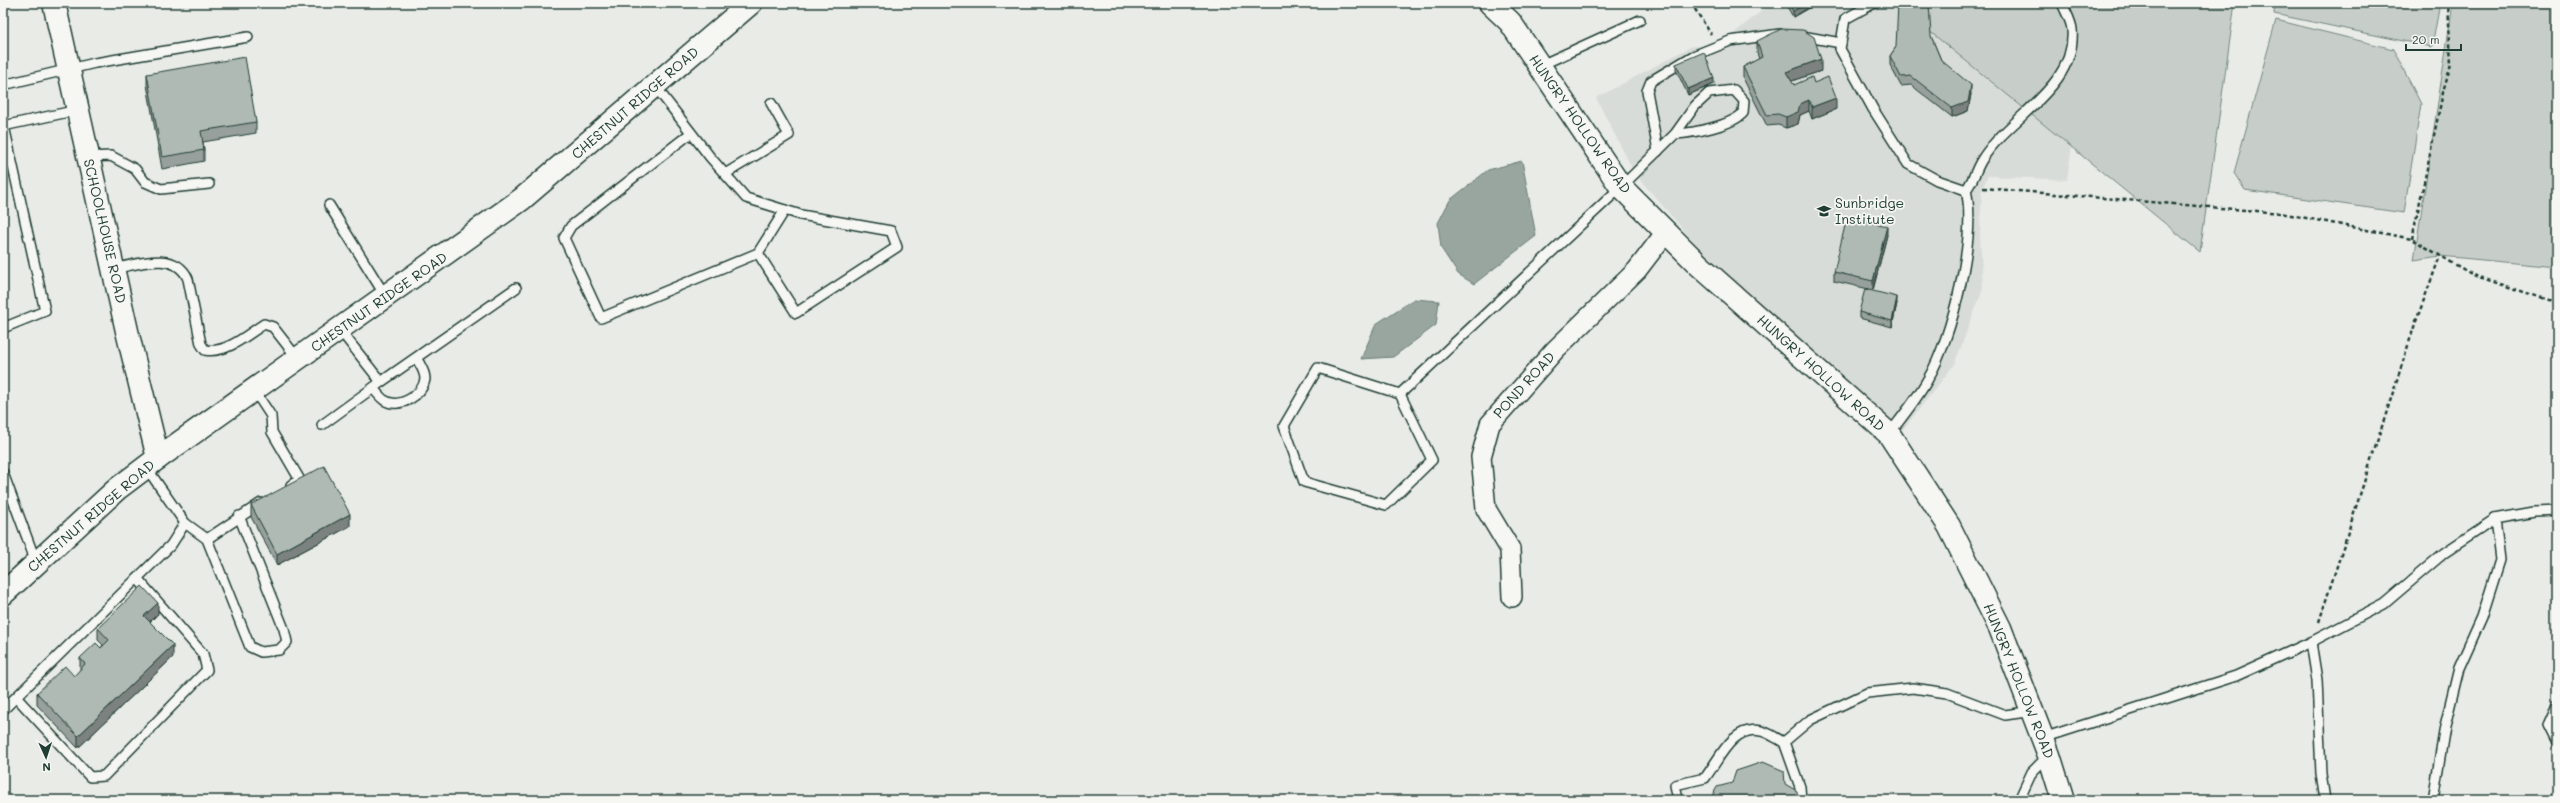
<svg xmlns="http://www.w3.org/2000/svg" width="2560" height="803" font-family="Mali,sans-serif">
<style>
.built{fill:#d8dcd8}
.green{fill:#c7cec9;stroke:#73867e}
.water{fill:#99a6a0;stroke:#687c75}
.lines{fill:none;stroke-linecap:round;stroke-linejoin:round}
.service-casing{stroke:#1f3d34;stroke-width:12}
.minor-casing{stroke:#1f3d34;stroke-width:22}
.tertiary-casing{stroke:#1f3d34;stroke-width:25}
.secondary-casing{stroke:#1f3d34;stroke-width:25}
.path{stroke:#1f3d34;stroke-width:2.5;stroke-dasharray:4 3;stroke-linecap:butt}
.service{stroke:#f6f6f2;stroke-width:9}
.minor{stroke:#f6f6f2;stroke-width:19}
.tertiary{stroke:#f6f6f2;stroke-width:22}
.secondary{stroke:#f6f6f2;stroke-width:22}
.wall{fill:#97a09c;stroke:#1f3d34}
.shaded-wall{fill:#7b827f;stroke:#1f3d34}
.building{fill:#b0bab5;stroke:#1f3d34}
.labels{text-anchor:middle;stroke-width:3.5;stroke-linejoin:round;paint-order:stroke}
.street-label{font-size:14px;fill:#1f3d34;stroke:#f6f6f2}
.poi-label{font-size:14px;fill:#1f3d34;stroke:#f6f6f2;text-anchor:start}
</style>
<rect width="100%" height="100%" fill="#e9ebe7"/>
<filter id="ink" filterUnits="userSpaceOnUse"><feTurbulence type="fractalNoise" baseFrequency=".025" numOctaves="2"/><feDisplacementMap in="SourceGraphic" scale="8" xChannelSelector="R" yChannelSelector="G"/><feConvolveMatrix kernelMatrix="1 2 1 2 8 2 1 2 1" color-interpolation-filters="sRGB"/></filter>
<g filter="url(#ink)">
<path class="built" d="M1771,3H2093L2067,180L1988,176L1982,188L1980,234L1983,289L1954,365L1901,432L1719,271L1635,174L1596,98L1692,46L1717,47Z"/>
<g class="green">
<path d="M1895,3H2235L2200,252Z"/>
<path d="M2275,3H2440L2432,47L2274,14Z"/>
<path d="M2453,3H2557V106H2554L2557,267L2440,256L2414,260Z"/>
<path d="M2276,20L2393,49L2421,104L2404,213L2245,190L2234,173Z"/>
</g>
<g class="water">
<path d="M1522,161L1536,236L1474,284L1458,274L1441,248L1438,223L1450,200L1488,170Z"/>
<path d="M1414,299L1439,301L1436,325L1393,357L1361,359L1376,324Z"/>
</g>
<g class="lines">
<defs>
<g id="service">
<path d="M1874,3L1845,19L1840,49L1873,109L1908,164L1937,180L1966,190"/>
<path d="M1802,36L1841,43"/>
<path d="M1539,66L1640,20"/>
<path d="M3,85L95,63L248,37"/>
<path d="M655,86L710,157L746,198L801,215L891,231L897,247L796,313L758,253"/>
<path d="M3,126L78,110"/>
<path d="M691,133L571,226L564,238L601,318L758,253L785,210"/>
<path d="M1658,151L1647,91L1651,81L1693,56L1730,41L1780,34"/>
<path d="M88,157L111,156L135,169L145,182L161,189L209,184"/>
<path d="M725,174L789,135L771,103"/>
<path d="M1966,190C1974,180 1976,168 1983,158C2011,115 2077,87 2072,29C2071,20 2065,11 2062,3"/>
<path d="M329,205L386,297"/>
<path d="M113,269C138,264 176,250 188,279L201,344L205,350C226,354 247,335 264,324L273,327L298,359"/>
<path d="M3,328L45,311L4,126"/>
<path d="M1318,368L1400,394L1432,460L1386,505L1304,482L1284,426Z"/>
<path d="M381,382L516,288"/>
<path d="M373,388C376,392 380,397 384,400C399,410 423,395 425,379C425,371 420,365 417,359"/>
<path d="M254,390L271,416L272,432L300,480L291,485"/>
<path d="M1400,394L1621,187L1675,134L1695,106L1709,93L1734,90L1744,101L1743,113C1731,126 1693,133 1675,134"/>
<path d="M322,425L381,382L340,330"/>
<path d="M1889,434C1903,416 1917,399 1928,379C1952,338 1977,236 1966,190"/>
<path d="M3,473L36,562"/>
<path d="M185,523L207,539L250,647L261,652L279,650L287,642L284,629L239,516"/>
<path d="M207,539L261,503"/>
<path d="M2311,642L2317,680L2321,774L2325,800"/>
<path d="M16,697L90,777L104,776L207,670L203,654L137,578"/>
<path d="M2557,705L2548,725L2557,743"/>
<path d="M3,710L171,545L185,523L146,467"/>
<path d="M2043,738L2236,676L2311,642L2384,604L2444,553L2495,519L2534,512L2557,511"/>
<path d="M1678,800L1675,785L1705,778C1719,760 1732,725 1761,731C1768,732 1777,739 1784,742"/>
<path d="M1801,800L1800,787L1784,742L1810,720L1867,693L1913,688L1947,693L2005,715L2033,711"/>
<path d="M2019,800L2032,772L2048,756"/>
<path d="M2433,800L2445,726L2459,668L2482,617L2500,560L2495,519"/>
</g>
<path id="minor" d="M1512,597L1510,549L1486,509L1481,457L1490,424L1555,350L1637,270L1666,232"/>
<g id="tertiary">
<path d="M54,3L127,331L158,458"/>
<path d="M1490,3L1510,22L1621,187L1699,265L1889,434L1949,526L2000,628L2049,755L2063,800"/>
</g>
<path id="secondary" d="M3,594L117,489L158,458L522,199L751,3"/>
</defs>
<use href="#service" class="service-casing"/>
<use href="#minor" class="minor-casing"/>
<use href="#tertiary" class="tertiary-casing"/>
<use href="#secondary" class="secondary-casing"/>
<g class="path">
<path d="M1691,3L1711,34"/>
<path d="M1983,188L2281,213L2412,239L2473,275L2548,300L2557,301"/>
<path d="M2412,239L2444,88L2451,64L2448,3"/>
<path d="M2319,622L2415,324L2440,256"/>
</g>
<use href="#service" class="service"/>
<use href="#minor" class="minor"/>
<use href="#tertiary" class="tertiary"/>
<use href="#secondary" class="secondary"/>
</g>
<g class="wall">
<path d="M1785,3H1817L1793,17Z"/>
<path d="M1931,36L1941,60L1971,94L1968,111L1952,117L1911,85L1901,86L1890,65V56L1896,47Z"/>
<path d="M1757,41L1821,71L1791,81L1794,85L1814,83L1836,109L1812,119L1809,111L1800,115L1798,124L1786,128L1778,125L1767,126L1743,78V67L1759,59L1757,53Z"/>
<path d="M1676,64L1714,84L1688,95L1676,70Z"/>
<path d="M147,74L256,122V133L203,142L204,150V161L162,169L147,85Z"/>
<path d="M1887,235L1873,290L1834,281V272Z"/>
<path d="M1897,303L1892,327L1859,318V312Z"/>
<path d="M251,505L350,526L277,565L251,517Z"/>
<path d="M158,614L150,622L173,657L78,748L37,705V693L74,676L80,670V658L101,648L103,645L98,640V628Z"/>
</g>
<g class="shaded-wall">
<path d="M1807,3H1817L1793,17V11Z"/>
<path d="M1821,59V71L1786,83V72Z"/>
<path d="M1714,78V84L1688,95V89Z"/>
<path d="M1971,85V94L1968,111L1952,117V108Z"/>
<path d="M1836,98V109L1812,119V107Z"/>
<path d="M1809,100V111L1800,115L1798,124L1786,128V117L1800,104Z"/>
<path d="M1887,226V235L1873,290V281Z"/>
<path d="M1897,297V303L1892,327V321Z"/>
<path d="M350,514V526L277,565V554Z"/>
<path d="M158,603V614L144,627V616Z"/>
<path d="M173,645V657L78,748V736Z"/>
</g>
<g class="building">
<path d="M1789,3H1807L1793,11Z"/>
<path d="M1898,3H1929L1931,36L1941,60L1971,85L1968,102L1952,108L1911,76L1901,77L1890,56L1896,47Z"/>
<path d="M1781,29L1803,30L1814,37L1821,59L1786,72L1794,85L1812,77L1814,83L1828,77L1836,98L1812,107L1809,100L1800,104L1798,112L1786,117L1778,114L1767,115L1743,67L1762,57L1757,41Z"/>
<path d="M1704,52L1714,78L1688,89L1676,64Z"/>
<path d="M245,57L256,122L201,131L204,150L162,157L147,74Z"/>
<path d="M1847,217L1887,226L1873,281L1834,272Z"/>
<path d="M1865,289L1897,297L1892,321L1859,312Z"/>
<path d="M324,466L350,514L277,554L251,505Z"/>
<path d="M142,586L158,603L144,616L173,645L78,736L37,693L65,666L74,676L85,664L80,658L96,643L101,648L109,640L98,628Z"/>
<path d="M1763,762L1784,771L1785,784L1797,791L1798,800H1712L1711,798L1717,787L1732,783L1736,771Z"/>
</g>
</g>
<defs>
<symbol id="university-bare" viewBox="-9 -9 18 18"><path d="M0-5L7-2L0 1L-7-2ZM-4 1L0 2.5L4 1V4Q0 6-4 4Z" fill="#1f3d34" stroke="#f6f6f2" stroke-width="2.5" paint-order="stroke"/></symbol>
</defs>
<g fill-rule="evenodd">
<use href="#university-bare" x="1814" y="201" width="20" height="20"/>
</g>
<g class="labels">
<g class="street-label">
<text transform="translate(635 103) rotate(-41)" y="5">CHESTNUT RIDGE ROAD</text>
<text transform="translate(1580 124) rotate(55)" y="5">HUNGRY HOLLOW ROAD</text>
<text transform="translate(105 231) rotate(77)" y="5">SCHOOLHOUSE ROAD</text>
<text transform="translate(379 302) rotate(-35)" y="5">CHESTNUT RIDGE ROAD</text>
<text transform="translate(1821 373) rotate(42)" y="5">HUNGRY HOLLOW ROAD</text>
<text transform="translate(1524 385) rotate(-48)" y="5">POND ROAD</text>
<text transform="translate(91 516) rotate(-41)" y="5">CHESTNUT RIDGE ROAD</text>
<text transform="translate(2019 681) rotate(68)" y="5">HUNGRY HOLLOW ROAD</text>
</g>
<g class="poi-label">
<text x="1835" y="208">Sunbridge<tspan x="1835" dy="16">Institute</tspan></text>
</g>
</g>
<rect width="2560" height="803" fill="none" stroke="#f6f6f2" stroke-width="16"/>
<rect x="8" y="8" width="2544" height="787" fill="none" stroke="#1f3d34" stroke-width="1.5" filter="url(#ink)"/>
<g transform="translate(46 757) rotate(177)" stroke="#f6f6f2" stroke-width="3" paint-order="stroke">
<path d="M0-3L7 15L0 10L-7 15Z" fill="#1f3d34"/>
<text y="-6" font-size="11" font-weight="bold" text-anchor="middle" fill="#1f3d34">N</text>
</g>
<path d="M2406 44v6h55v-6" fill="none" stroke="#1f3d34" stroke-width="2"/>
<text x="2412" y="44" font-size="12" fill="#1f3d34" stroke="#f6f6f2" stroke-width="3" paint-order="stroke">20 m</text>
</svg>
